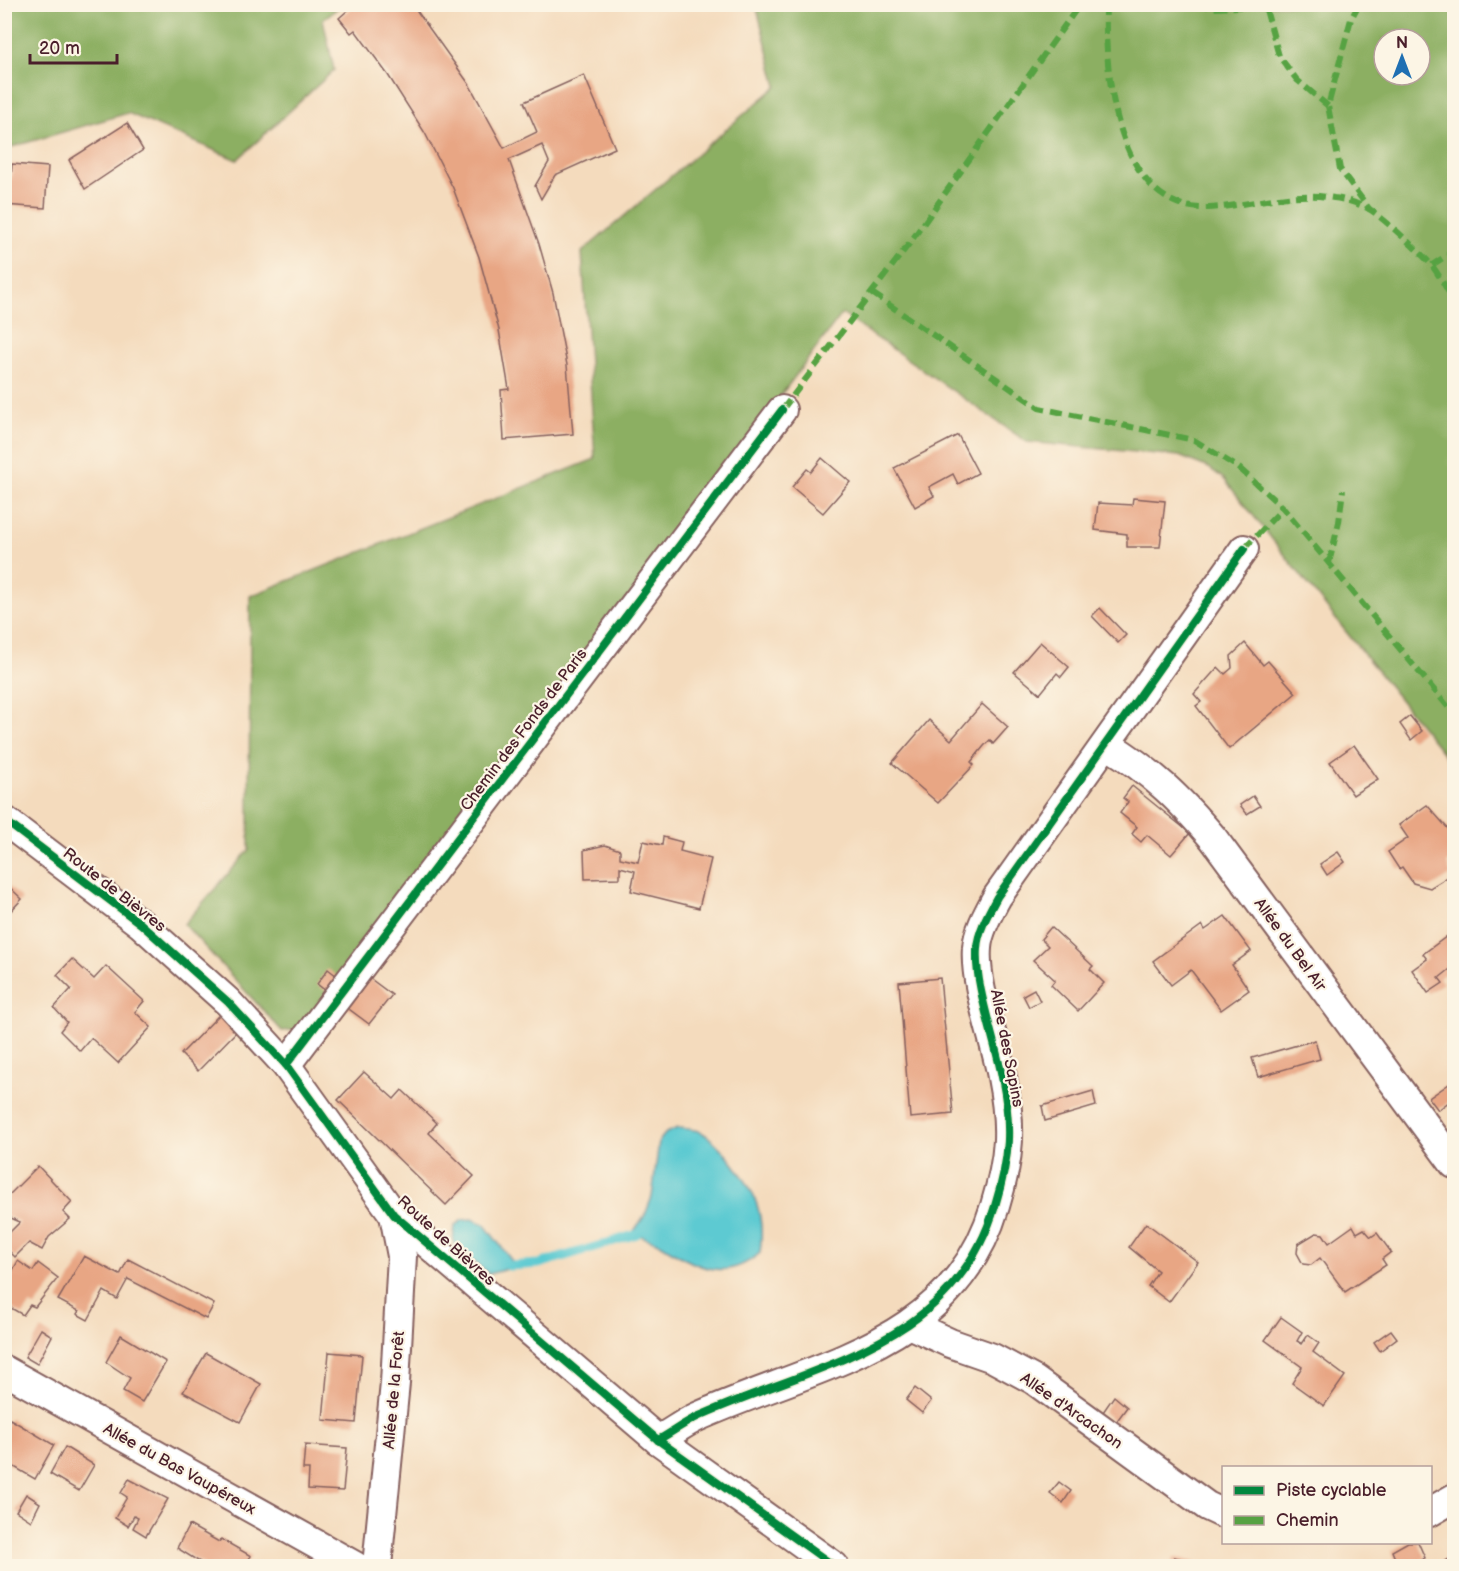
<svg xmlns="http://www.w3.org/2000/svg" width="1459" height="1571" font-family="'Balsamiq Sans',sans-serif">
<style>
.forest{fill:#8caf62;stroke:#6b6746;stroke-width:1.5;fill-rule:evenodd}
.water{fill:#5dcad2;stroke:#54747e;stroke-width:1.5}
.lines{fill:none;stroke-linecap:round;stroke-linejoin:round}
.stream{stroke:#5dcad2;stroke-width:9}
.building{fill:#e8a684}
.minor-casing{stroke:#86615e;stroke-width:32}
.minor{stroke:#fff;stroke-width:28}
.quiet{stroke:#56a243;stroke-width:6;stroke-dasharray:12 6;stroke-linecap:butt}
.cycleway-casing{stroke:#fcf5e5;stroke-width:11}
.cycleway{stroke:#00873e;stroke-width:8}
.labels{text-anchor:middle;stroke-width:4.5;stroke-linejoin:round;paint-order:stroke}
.street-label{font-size:16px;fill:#4a1f2b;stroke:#fcf5e5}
</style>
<rect width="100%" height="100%" fill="#fcf5e5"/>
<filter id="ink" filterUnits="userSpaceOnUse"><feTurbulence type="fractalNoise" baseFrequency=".0167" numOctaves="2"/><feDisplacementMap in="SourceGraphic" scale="12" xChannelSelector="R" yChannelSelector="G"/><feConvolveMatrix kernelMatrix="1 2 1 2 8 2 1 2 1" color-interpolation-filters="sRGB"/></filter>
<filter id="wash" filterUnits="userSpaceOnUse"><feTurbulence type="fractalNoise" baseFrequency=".008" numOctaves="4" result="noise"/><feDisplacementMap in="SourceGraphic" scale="24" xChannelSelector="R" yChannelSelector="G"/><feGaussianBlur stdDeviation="1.35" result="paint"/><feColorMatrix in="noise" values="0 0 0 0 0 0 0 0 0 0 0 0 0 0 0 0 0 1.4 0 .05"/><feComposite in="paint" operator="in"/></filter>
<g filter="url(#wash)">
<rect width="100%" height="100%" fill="#f4dbbd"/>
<g class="forest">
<path d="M5,4H342V5L323,19L334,70L237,160L128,113L5,149Z"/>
<path d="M756,5H1454V767L1224,479L1209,468L1179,456L1027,442L842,314L303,1029L282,1031L184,924L249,850L250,596L595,459L582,252L777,86ZM1384,39H1420V75H1384Z"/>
</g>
<g class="water">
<path d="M678,1128C686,1129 694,1129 701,1132C720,1143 749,1181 756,1202C762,1218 762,1237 760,1253C724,1284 695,1266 662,1245C653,1239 642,1239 634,1231L645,1215L652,1197L659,1141L666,1133Z"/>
<path d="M472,1219L484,1224L512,1261L507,1269L489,1274L455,1246L453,1240L455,1226L462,1220Z"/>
</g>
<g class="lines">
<path class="stream" d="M509,1266L539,1264L637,1234"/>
</g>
<g id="blocks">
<g class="building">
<path d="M355,4H412L469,84L504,148L537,132L524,102L584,75L615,148L555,175L541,199L535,186L549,162L542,145L509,160L539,244L553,293L567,365L573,434L504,440L501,390L509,389L499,330L479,257L453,188L425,133L388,75L355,30L351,33L339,18Z"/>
<path d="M127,123L143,150L85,189L69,160Z"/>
<path d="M12,164L48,167L45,208L4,205V178L11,179Z"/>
<path d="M958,435L978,473L958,484L953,474L929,487L934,496L915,507L894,468Z"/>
<path d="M822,458L850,482L823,513L792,487L807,469L811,472Z"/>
<path d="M1133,498L1165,501L1160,547H1127V534L1095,530L1098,503L1132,505Z"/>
<path d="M1100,608L1126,635L1118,643L1092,616Z"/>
<path d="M1040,642L1069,667L1061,677L1057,673L1040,694L1014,672Z"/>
<path d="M1245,643L1263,665L1268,661L1296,693L1229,749L1196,706L1201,702L1194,694L1218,667L1225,674L1232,668L1231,656Z"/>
<path d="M982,704L1008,727L993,744L990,740L984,746L971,762L974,765L938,803L892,763L929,720L951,740Z"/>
<path d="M1410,716L1422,731L1411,740L1400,724Z"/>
<path d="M1354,745L1378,779L1353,795L1330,762Z"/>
<path d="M1132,786L1190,833L1171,855L1147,835L1141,842L1132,834L1137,827L1120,813L1128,802L1123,798Z"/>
<path d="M1253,796L1260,806L1247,814L1240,805Z"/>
<path d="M1427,805L1450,831L1454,845V858L1447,863L1451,875L1430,888L1413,883L1402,867L1399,869L1388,852L1408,838L1399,825Z"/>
<path d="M663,837L682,842L680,851L711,859L699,908L631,891L635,871L620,867V878L585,879L584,850L605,845L620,850V858L638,862L643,841L662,845Z"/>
<path d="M1338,852L1345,862L1327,875L1320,864Z"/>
<path d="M4,882L22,899L4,918Z"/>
<path d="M1225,916L1251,951L1232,965L1249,990L1221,1010L1191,970L1171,985L1153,961L1202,925L1205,930Z"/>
<path d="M1051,927L1093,966L1090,969L1104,983L1078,1011L1051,985L1055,980L1033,960L1048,946L1041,939Z"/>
<path d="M1454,931V966L1439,978L1443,983L1428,993L1412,970L1427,959L1423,954Z"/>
<path d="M72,959L94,979L106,966L144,1001L135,1012L151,1027L118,1063L91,1038L80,1051L60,1031L67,1022L54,1008L71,989L57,975Z"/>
<path d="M328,969L342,980L331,995L317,984Z"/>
<path d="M368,977L392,995L369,1024L345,1006Z"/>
<path d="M940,978L953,1114L910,1118L899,982Z"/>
<path d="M1034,989L1040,1001L1029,1007L1023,995Z"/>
<path d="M223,1011L238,1030L198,1071L181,1054Z"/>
<path d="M1315,1040L1320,1059L1258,1077L1252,1058Z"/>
<path d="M364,1072L394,1099L402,1090L437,1123L429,1133L474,1176L446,1205L338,1100Z"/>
<path d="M1449,1084L1454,1092V1098L1438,1110L1429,1098Z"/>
<path d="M1093,1091L1096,1106L1045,1121L1042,1106Z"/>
<path d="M38,1166L72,1202L63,1212L70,1219L49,1237L42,1250L29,1243L15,1257L4,1246V1238L20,1222L4,1215V1200Z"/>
<path d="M1146,1223L1198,1262L1169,1302L1148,1286L1158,1271L1129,1247Z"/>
<path d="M1353,1226L1357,1233L1364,1229L1371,1237L1377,1233L1391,1252L1382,1259L1386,1265L1345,1292L1320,1258L1311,1265L1303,1264L1297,1253L1298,1244L1316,1233L1323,1234L1329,1243Z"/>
<path d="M84,1256L120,1275L128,1259L214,1304L206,1319L128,1279L117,1299L104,1291L88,1320L77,1314L79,1311L58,1300Z"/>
<path d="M18,1261L33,1271L38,1263L58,1278L35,1307L30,1305L23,1315L4,1304V1264L13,1270Z"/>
<path d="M1281,1317L1302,1332L1297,1341L1302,1344L1308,1335L1319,1343L1313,1352L1345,1376L1324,1406L1292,1383L1302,1367L1265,1340Z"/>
<path d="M41,1329L52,1336L37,1364L25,1357Z"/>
<path d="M1391,1330L1397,1338L1380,1351L1374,1342Z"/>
<path d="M121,1335L166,1362L142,1402L123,1391L130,1378L106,1362Z"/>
<path d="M329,1352L362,1355L356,1423L323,1420Z"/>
<path d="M206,1353L261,1384L240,1422L183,1392Z"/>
<path d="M915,1388L931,1401L922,1413L906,1400Z"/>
<path d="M1114,1396L1127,1407L1116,1422L1103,1412Z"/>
<path d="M10,1419L54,1445L35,1479L4,1461V1429Z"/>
<path d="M305,1445L347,1448L343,1491L308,1489L309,1469H303Z"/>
<path d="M65,1447L94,1465L79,1491L50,1474Z"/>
<path d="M129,1479L168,1499L146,1536L133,1528L138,1518L134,1516L128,1526L115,1518L127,1497L121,1493Z"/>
<path d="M1059,1482L1071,1491L1063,1503L1050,1493Z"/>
<path d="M26,1494L40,1503L31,1521L16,1511Z"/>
<path d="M189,1525L219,1542L221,1539L251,1556L244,1566H206L177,1548Z"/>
<path d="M1408,1542H1418L1425,1558L1413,1564L1415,1566H1398L1392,1551Z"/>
<path d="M1454,1556V1566H1437Z"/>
<path d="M1174,1557L1210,1566H1171Z"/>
</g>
</g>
</g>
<g filter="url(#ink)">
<use href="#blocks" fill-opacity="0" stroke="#86615e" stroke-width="1.5"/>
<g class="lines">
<defs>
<g id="minor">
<path d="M1108,745C1153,773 1178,797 1213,838L1454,1164"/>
<path d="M4,820L141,924L228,1002L286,1065L394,1215L658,1440L834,1566"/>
<path d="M286,1065L782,410"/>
<path d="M911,1325L950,1343L993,1358L1034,1380L1207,1506L1224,1514"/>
<path d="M4,1370L355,1566"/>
<path d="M658,1440C671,1433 684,1423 697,1417C814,1364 953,1347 995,1206C1010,1157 1012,1127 1002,1077C995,1039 974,984 977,948C978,931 989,912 997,897L1244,549"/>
<path d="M1430,1512L1454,1498"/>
<path d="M377,1566L395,1383L402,1256L394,1215"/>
</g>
</defs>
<use href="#minor" class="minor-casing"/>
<use href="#minor" class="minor"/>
<g class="quiet">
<path d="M1106,4C1104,71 1116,212 1208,208C1251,206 1290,190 1334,198C1345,199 1359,204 1369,209C1380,215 1425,256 1433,267C1441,278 1447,290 1454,301"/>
<path d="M1197,4L1213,8L1265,6L1279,56L1297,80L1328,106"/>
<path d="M1359,4L1351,19L1328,106L1340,169L1370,210"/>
<path d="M1432,265L1454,251"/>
<path d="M872,293L1039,408L1194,440L1239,468L1283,508L1454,714"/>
<path d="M782,410L909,244L1080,4"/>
<path d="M1244,549L1283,508"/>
<path d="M1329,563L1339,522L1343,490"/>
</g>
<defs>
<g id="cycleway">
<path d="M4,820L141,924L228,1002L286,1065L394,1215L658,1440L834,1566"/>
<path d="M286,1065L782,410"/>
<path d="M658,1440C671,1433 684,1423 697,1417C814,1364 953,1347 995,1206C1010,1157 1012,1127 1002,1077C995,1039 974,984 977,948C978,931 989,912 997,897L1244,549"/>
</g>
</defs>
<use href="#cycleway" class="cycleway-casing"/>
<use href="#cycleway" class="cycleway"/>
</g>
</g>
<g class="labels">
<g class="street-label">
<text transform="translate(523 729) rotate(-53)" y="6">Chemin des Fonds de Paris</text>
<text transform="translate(115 889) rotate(38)" y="6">Route de Bièvres</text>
<text transform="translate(1291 944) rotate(54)" y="6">Allée du Bel Air</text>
<text transform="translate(1008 1048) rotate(79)" y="6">Allée des Sapins</text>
<text transform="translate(447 1240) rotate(42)" y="6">Route de Bièvres</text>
<text transform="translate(393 1390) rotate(-85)" y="6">Allée de la Forêt</text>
<text transform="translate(1072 1410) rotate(35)" y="6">Allée d'Arcachon</text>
<text transform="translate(180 1468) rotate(29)" y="6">Allée du Bas Vaupéreux</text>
</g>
</g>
<rect width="1459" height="1571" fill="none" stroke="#fcf5e5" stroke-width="24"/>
<rect x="1222" y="1466" width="210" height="78" fill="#fcf5e5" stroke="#b59f9b" stroke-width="1.5"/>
<rect x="1234" y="1486" width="30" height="9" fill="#00873e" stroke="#b59f9b" stroke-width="1.5"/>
<text x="1276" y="1496" font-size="18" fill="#4a1f2b">Piste cyclable</text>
<rect x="1234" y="1516" width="30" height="9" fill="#56a243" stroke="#b59f9b" stroke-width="1.5"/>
<text x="1276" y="1526" font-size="18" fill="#4a1f2b">Chemin</text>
<g transform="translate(1402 57)"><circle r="28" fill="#fcf5e5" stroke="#b59f9b" stroke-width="1.5"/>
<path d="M0-4.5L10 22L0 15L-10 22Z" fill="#1f6fb2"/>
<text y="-9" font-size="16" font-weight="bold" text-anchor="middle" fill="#4a1f2b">N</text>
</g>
<path d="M30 54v9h87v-9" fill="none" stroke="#4a1f2b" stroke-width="3"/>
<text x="39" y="54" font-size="18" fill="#4a1f2b" stroke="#fcf5e5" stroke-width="4.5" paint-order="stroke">20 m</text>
</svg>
